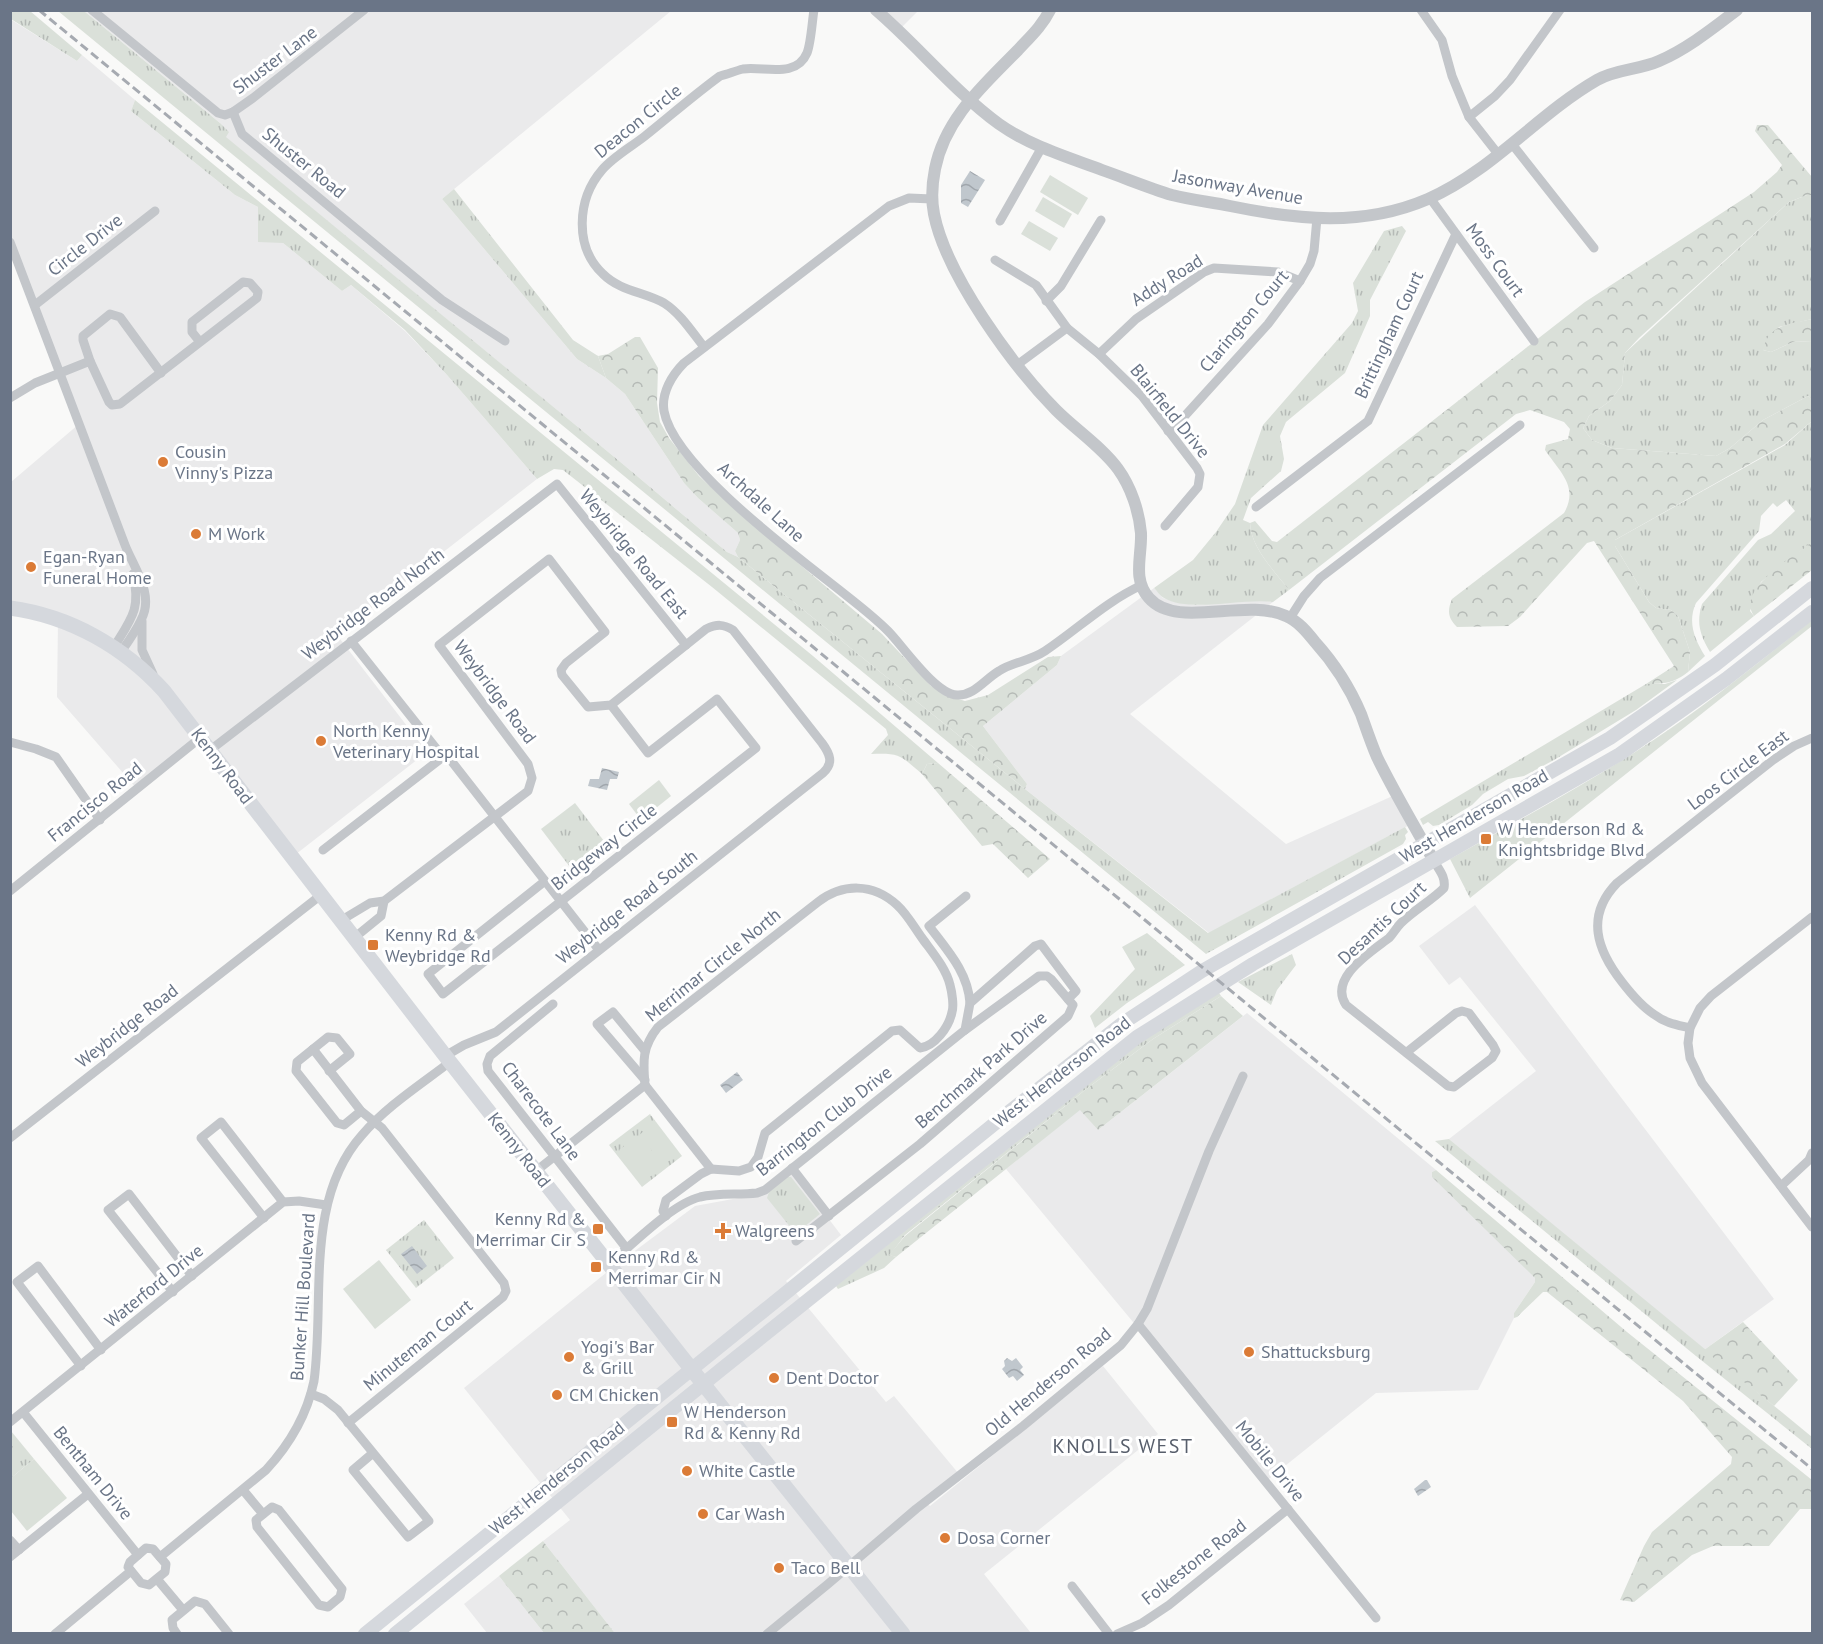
<svg xmlns="http://www.w3.org/2000/svg" width="1823" height="1644" font-family="'PT Sans',sans-serif">
<style>
.built{fill:#eaeaeb}
.grass{fill:url(#grass-tufts)}
.forest{fill:url(#forest-crowns)}
.pitch{fill:#dae0d9}
.water{fill:url(#water-waves)}
.lines{fill:none;stroke-linecap:round;stroke-linejoin:round}
.minor{stroke:#c3c6ca;stroke-width:9}
.tertiary{stroke:#c3c6ca;stroke-width:12}
.secondary{stroke:#d5d8dd;stroke-width:14}
.primary{stroke:#d5d8dd;stroke-width:15}
.rail{stroke:#a6aab1;stroke-width:3;stroke-dasharray:9 4.5;stroke-linecap:butt}
.poi-dot{fill:#db7b36;stroke:#fff;stroke-width:2}
.labels{text-anchor:middle;stroke-width:6;stroke-linejoin:round;paint-order:stroke}
.street-label{font-size:18px;fill:#6a7587;stroke:#fff}
.poi-label{font-size:18px;fill:#6a7587;stroke:#fff;text-anchor:start}
.neighbourhood-label{font-size:20px;letter-spacing:1.5px;fill:#585f6c;stroke:#fff}
</style>
<defs>
<pattern id="grass-tufts" width="24" height="20" patternUnits="userSpaceOnUse" patternTransform="scale(1.5)"><rect width="24" height="20" fill="#dae0d9"/><path d="M3 7l-1-3M5 7V3M7 7l1-3M15 17l-1-3M17 17v-4M19 17l1-3" fill="none" stroke="#b5bab6"/></pattern>
<pattern id="forest-crowns" width="20" height="18" patternUnits="userSpaceOnUse" patternTransform="scale(1.5)"><rect width="20" height="18" fill="#dae0d9"/><path d="M2 6a3 3 0 1 1 6 0M12 15a3 3 0 1 1 6 0" fill="none" stroke="#b5bab6"/></pattern>
<pattern id="water-waves" width="16" height="10" patternUnits="userSpaceOnUse" patternTransform="scale(1.5)"><rect width="16" height="10" fill="#c0c7cd"/><path d="M0 5q4-4 8 0t8 0" fill="none" stroke="#a0a6ac"/></pattern>
</defs>
<rect width="100%" height="100%" fill="#f9f9f8"/>
<g class="built">
<path d="M84,11H671L442,199L577,359L606,378L625,394L684,483L698,498L738,533L740,540L735,551L738,557L727,552L624,465L225,137L220,123Z"/>
<path d="M877,11H918L899,30Z"/>
<path d="M10,19L77,61L82,55L135,100L131,111L235,195L258,207L283,243L342,291L351,285L405,331L447,375L537,479L337,635L427,752L291,858L200,742L137,789L57,697L58,621L18,610L11,600V482L79,424L11,239Z"/>
<path d="M1154,588L1163,598L1175,602L1195,605L1259,600L1273,602L1130,714L1286,844L1397,794L1413,823L1209,933L1025,789L1027,784L983,726L1057,665L1061,656Z"/>
<path d="M1475,905L1774,1299L1704,1350L1449,1139L1536,1071L1460,977L1449,985L1419,946Z"/>
<path d="M1247,1013L1436,1170L1432,1172L1535,1278V1282L1514,1313V1318L1478,1390L1376,1393L1265,1482L1138,1325L1133,1322L1006,1169L1080,1109L1098,1130Z"/>
<path d="M793,1172L841,1235L786,1281L886,1402L894,1396L959,1474L926,1502L930,1506L1103,1366L1158,1434L984,1574L1031,1633H613L614,1632L543,1541L570,1520L464,1388L612,1268L695,1206L766,1193Z"/>
<path d="M499,1576L544,1633H487L464,1604Z"/>
</g>
<g class="grass">
<path d="M11,10L30,11L82,55L77,61L11,19Z"/>
<path d="M58,11H84L220,123L229,132L226,137L624,465L727,552L738,557L1025,789L1208,933L1405,827L1408,832L1405,835L1406,839L1403,844L1206,954Z"/>
<path d="M135,100L813,656L938,763L927,764L922,774C900,755 900,753 871,754L888,735L886,729L712,587L563,470L554,469L537,479L447,375L405,330L351,285L342,291L283,243L258,242V207L235,195L131,111Z"/>
<path d="M454,189L573,340L598,356L606,378L577,359L442,199Z"/>
<path d="M1807,195H1812V319L1779,327L1763,350L1771,352L1793,342L1812,341V399L1808,396L1763,420L1730,448L1716,456L1612,448L1592,440L1583,428L1589,416L1610,401L1622,385L1625,353L1789,202Z"/>
<path d="M1402,226L1406,231L1370,300V316L1345,373L1286,422L1280,436L1284,459L1281,471L1251,498L1243,520L1250,523C1251,548 1274,570 1289,590L1273,602C1243,598 1189,613 1164,598C1160,596 1157,591 1154,588L1193,560L1216,532L1235,504L1263,425L1352,323L1358,311L1353,283L1384,231Z"/>
<path d="M1812,421V542L1761,582L1750,611L1754,616L1710,652C1700,635 1696,623 1702,604L1758,540L1771,534L1795,511L1786,500L1777,507L1773,503L1761,516L1759,531L1696,603C1687,622 1695,640 1705,656L1688,672L1690,652L1678,616L1671,610L1656,608L1649,602L1615,546V540L1785,445Z"/>
<path d="M1812,620V626L1470,898L1450,859C1519,820 1589,783 1655,739C1710,703 1761,660 1812,620Z"/>
<path d="M1677,680L1636,710L1554,760L1524,776L1508,779L1483,794L1472,805L1439,825L1433,826L1428,822L1423,825L1420,819L1646,684H1665Z"/>
<path d="M575,803L607,845L573,871L541,829Z"/>
<path d="M1147,933L1185,965L1127,1003L1095,1028L1090,1016L1135,969L1122,947Z"/>
<path d="M1292,954L1296,965L1277,990L1271,1005L1238,982Z"/>
<path d="M1218,991L1221,996L1153,1039L1085,1090L905,1235L890,1255L896,1257L884,1268L838,1289L836,1286L1151,1034Z"/>
<path d="M650,1114L682,1156L642,1187L609,1145Z"/>
<path d="M1449,1139L1812,1437V1449L1691,1352L1435,1141Z"/>
<path d="M788,1177H791L820,1214L799,1231L791,1228L767,1198L769,1192Z"/>
<path d="M424,1220L454,1258L416,1288L386,1250Z"/>
<path d="M11,1431L34,1459L11,1478L10,1432Z"/>
</g>
<g class="forest">
<path d="M1757,125H1768L1812,177V195H1807L1789,202L1639,338L1625,353L1622,385L1610,401L1589,416L1583,428L1592,440L1612,448L1716,456L1730,448L1763,420L1808,396L1812,399V421L1785,444L1615,540V546L1649,602L1656,608L1671,610L1678,616L1690,652L1688,672C1674,683 1664,684 1646,684L1674,666L1594,541L1587,543L1520,617L1508,626L1457,627C1448,618 1447,611 1452,599L1564,513C1579,487 1560,472 1545,450L1546,445L1568,439L1570,429L1564,422L1530,410L1516,414L1289,590C1274,570 1251,548 1250,523L1255,521L1272,541L1277,542L1585,302L1754,192L1777,172L1782,165L1755,131Z"/>
<path d="M1812,319V341L1793,342L1771,352L1763,350C1768,324 1790,324 1812,319Z"/>
<path d="M635,337H640L658,368L657,403L660,422L669,438L699,476L740,514L882,634L931,686L949,696L965,701L988,695L1048,657L1061,656L1057,665L983,726L1027,784L1025,789L738,557L735,551L740,540L738,533L698,498L684,483L625,394L606,378L598,356L608,354Z"/>
<path d="M1812,542V570L1754,616C1735,590 1794,556 1812,542Z"/>
<path d="M938,763L1050,859L1028,878L993,844L982,846L922,774L927,764Z"/>
<path d="M1221,996L1243,1016L1098,1130L1080,1110L896,1257L889,1255L905,1236L1085,1090L1153,1039Z"/>
<path d="M1436,1170L1627,1332L1812,1480V1509H1800L1769,1546H1713L1692,1555L1634,1602L1620,1600L1644,1546L1652,1532L1731,1464L1732,1457L1683,1401L1547,1292H1543L1517,1317L1514,1318V1313L1535,1282V1278L1432,1177V1172Z"/>
<path d="M1743,1322L1798,1380L1774,1406L1704,1350Z"/>
<path d="M543,1541L614,1632L613,1633H544L499,1576Z"/>
</g>
<g class="pitch">
<path d="M1050,175L1088,198L1078,215L1040,192Z"/>
<path d="M1043,197L1072,214L1064,228L1035,211Z"/>
<path d="M1029,221L1058,238L1050,251L1021,234Z"/>
<path d="M659,780L671,796L641,820L629,804Z"/>
<path d="M652,1125L673,1152L660,1161L639,1135Z"/>
<path d="M632,1140L653,1167L640,1177L619,1150Z"/>
<path d="M379,1260L411,1300L375,1329L343,1289Z"/>
<path d="M34,1459L67,1498L27,1531L11,1511V1478Z"/>
</g>
<g class="water">
<path d="M970,171L985,180L968,207L961,203V185Z"/>
<path d="M602,768L619,772L617,779H610L607,790L588,786L590,779H599Z"/>
<path d="M737,1072L743,1080L726,1093L720,1085Z"/>
<path d="M412,1246L427,1266L417,1274L401,1254Z"/>
<path d="M1007,1358L1012,1361L1016,1358L1023,1367L1020,1370L1024,1375L1017,1381L1013,1376L1009,1378L1002,1369L1005,1366L1004,1361Z"/>
<path d="M1425,1480H1427L1431,1487L1418,1496L1414,1489Z"/>
</g>
<g class="lines">
<g class="minor">
<path d="M92,10L218,113L225,115L233,112L253,98L364,10"/>
<path d="M1421,10L1442,40L1452,76L1469,117L1498,154"/>
<path d="M233,112L242,134L442,300L505,341"/>
<path d="M1469,117L1495,96L1510,80L1560,10"/>
<path d="M1512,144L1594,248"/>
<path d="M1430,198L1534,341"/>
<path d="M932,199L909,198L889,206L684,363C672,375 661,393 664,411C674,467 801,559 847,596C861,607 875,618 888,631C903,646 935,694 957,695C974,696 985,679 999,671C1013,662 1030,661 1045,651C1078,629 1105,602 1142,585"/>
<path d="M1000,221L1042,147"/>
<path d="M10,242L125,545C134,568 155,595 141,620C136,631 128,642 121,652"/>
<path d="M995,260L1036,285L1067,328L1099,354L1142,396L1197,468L1200,474L1198,487L1165,526"/>
<path d="M1046,301L1061,286L1101,220"/>
<path d="M35,305L155,211"/>
<path d="M704,347C692,332 681,314 664,303C644,292 620,291 603,274C574,247 577,199 602,170C613,157 631,147 645,136C670,116 694,95 720,76C728,74 735,71 743,69C764,66 796,79 807,53C811,43 812,22 814,10"/>
<path d="M1099,354L1136,319L1204,272L1214,268L1278,272L1300,281"/>
<path d="M90,361L83,340V336L110,314L120,317L161,373"/>
<path d="M1017,365L1067,328"/>
<path d="M10,398L35,383L90,361L109,402L112,405L120,404L257,298L258,292L250,283L243,282L192,322V332L200,342"/>
<path d="M1168,431L1182,419L1268,324L1300,281L1310,264L1314,251L1317,218"/>
<path d="M1256,507L1368,421L1456,234"/>
<path d="M1290,618L1304,596L1320,578L1520,425"/>
<path d="M142,621V650L153,674"/>
<path d="M351,641L443,757L449,758L599,950"/>
<path d="M114,647C132,618 141,609 133,574"/>
<path d="M10,742L36,749L56,757L100,820"/>
<path d="M209,751L557,484L686,645"/>
<path d="M323,850L443,757"/>
<path d="M545,881L428,974L443,994L756,748L717,699L648,753L611,705"/>
<path d="M10,891L200,738"/>
<path d="M966,896L929,926C947,950 968,972 970,1003"/>
<path d="M1812,917L1711,996L1700,1008L1690,1028L1688,1043L1690,1058L1702,1083L1812,1227"/>
<path d="M340,921L370,903L384,901L528,791L532,778L528,764L439,645L549,559L605,632L566,663L561,670L562,675L588,707L611,705L706,629C717,624 723,624 733,630L822,743C830,754 834,763 823,773L496,1032L464,1045L445,1056"/>
<path d="M354,938L381,916L384,901"/>
<path d="M553,1004L490,1056L487,1064L488,1071L627,1249"/>
<path d="M1690,1028C1678,1025 1665,1023 1655,1015C1642,1007 1632,995 1622,982C1597,950 1585,916 1617,883L1773,760L1794,746L1812,738"/>
<path d="M313,1049L361,1111L382,1128L504,1283L506,1291L503,1297L348,1423"/>
<path d="M1407,1052L1456,1013L1462,1011L1469,1013L1493,1045L1496,1051L1492,1058L1458,1084L1454,1087L1448,1086L1346,1005C1328,978 1371,952 1389,938C1394,933 1396,928 1401,923C1414,910 1431,901 1444,888C1446,877 1439,870 1434,861"/>
<path d="M329,1071L350,1054L337,1038L328,1037L297,1062L296,1071L337,1123L344,1125L361,1111"/>
<path d="M645,1080L597,1024L613,1012L645,1051"/>
<path d="M645,1085C643,1061 642,1047 658,1027L818,902C843,883 873,883 897,905C907,914 914,927 922,938C932,952 946,968 950,985C952,992 954,1006 952,1012C949,1027 935,1046 920,1048L900,1030L892,1031L765,1133L758,1157L751,1167L739,1171L711,1169L701,1174L666,1200L663,1211L666,1216"/>
<path d="M645,1085L711,1169"/>
<path d="M10,1138L321,895"/>
<path d="M792,1168L829,1216"/>
<path d="M536,1171L645,1085"/>
<path d="M1781,1186L1809,1160L1812,1153"/>
<path d="M264,1218L201,1138L221,1122L283,1202"/>
<path d="M796,1241L920,1144L1068,1016L1073,1005L1051,979L1047,976H1039L965,1030"/>
<path d="M609,1264C633,1244 672,1204 700,1197C718,1193 738,1195 757,1193L765,1190L965,1030L970,1003L1035,946L1041,944L1076,991L1068,999"/>
<path d="M173,1292L108,1210L129,1194L192,1276"/>
<path d="M1138,1324L1376,1618"/>
<path d="M81,1366L17,1282L38,1266L101,1350"/>
<path d="M311,1394L324,1399L338,1410L429,1521L408,1537L353,1470L373,1453"/>
<path d="M23,1412L138,1555"/>
<path d="M10,1422L283,1202L299,1201L326,1205"/>
<path d="M243,1490L263,1514"/>
<path d="M272,1507L279,1510L342,1589L340,1597L328,1607L319,1605L257,1527L256,1520Z"/>
<path d="M10,1540L19,1550"/>
<path d="M146,1548L153,1549L166,1564L165,1572L149,1585L141,1583L128,1567L130,1562Z"/>
<path d="M10,1557L88,1494"/>
<path d="M160,1557L266,1470C289,1445 307,1415 314,1381C325,1301 304,1200 362,1135C387,1106 420,1085 450,1062"/>
<path d="M157,1579L183,1610"/>
<path d="M1072,1586L1109,1634"/>
<path d="M55,1634L131,1571"/>
<path d="M177,1634L173,1628L172,1620L195,1601L205,1604L229,1634"/>
<path d="M767,1634L828,1584L916,1509L1023,1426L1121,1345L1138,1324L1147,1309L1209,1151L1243,1076"/>
<path d="M1117,1634L1142,1623L1169,1605L1288,1509"/>
</g>
<g class="tertiary">
<path d="M876,10C918,46 954,91 999,124C1030,146 1067,157 1102,170C1125,178 1149,188 1172,195C1191,200 1211,202 1230,206C1298,220 1363,227 1428,199C1492,171 1538,114 1597,80C1616,69 1639,70 1659,61C1687,49 1712,29 1737,10"/>
<path d="M1050,10C1042,26 1030,37 1018,50C984,85 945,118 935,169C932,184 931,199 934,214C946,275 1013,366 1056,410C1076,430 1102,447 1118,469C1131,487 1139,511 1141,533C1142,556 1132,579 1149,598C1177,630 1245,597 1286,616C1298,621 1307,632 1315,642C1334,663 1350,688 1361,714C1366,728 1371,743 1377,757C1394,792 1415,827 1434,861"/>
</g>
<g class="secondary">
<path d="M365,1634L1009,1112L1123,1023L1202,971L1610,738L1715,665L1812,588"/>
<path d="M395,1634L723,1368L1137,1037L1253,964L1620,754L1726,679L1812,612"/>
</g>
<path class="primary" d="M10,608C70,616 124,647 164,691L450,1062L681,1356L903,1634"/>
<path class="rail" d="M39,10L1812,1469"/>
</g>
<g class="poi-dot">
<circle cx="163" cy="462" r="6"/>
<circle cx="196" cy="534" r="6"/>
<circle cx="31" cy="567" r="6"/>
<circle cx="321" cy="741" r="6"/>
<rect x="1480" y="833" width="12" height="12" rx="3"/>
<rect x="367" y="939" width="12" height="12" rx="3"/>
<rect x="592" y="1223" width="12" height="12" rx="3"/>
<path d="M720 1222h6v6h6v6h-6v6h-6v-6h-6v-6h6z"/>
<rect x="590" y="1261" width="12" height="12" rx="3"/>
<circle cx="1249" cy="1352" r="6"/>
<circle cx="569" cy="1357" r="6"/>
<circle cx="774" cy="1378" r="6"/>
<circle cx="557" cy="1395" r="6"/>
<rect x="666" y="1416" width="12" height="12" rx="3"/>
<circle cx="687" cy="1471" r="6"/>
<circle cx="703" cy="1514" r="6"/>
<circle cx="945" cy="1538" r="6"/>
<circle cx="779" cy="1568" r="6"/>
</g>
<g class="labels">
<g class="street-label">
<text transform="translate(275 60) rotate(-37)" y="6">Shuster Lane</text>
<text transform="translate(638 121) rotate(-39)" y="6">Deacon Circle</text>
<text transform="translate(304 163) rotate(39)" y="6">Shuster Road</text>
<text transform="translate(1238 187) rotate(10)" y="6">Jasonway Avenue</text>
<text transform="translate(85 245) rotate(-38)" y="6">Circle Drive</text>
<text transform="translate(1495 260) rotate(54)" y="6">Moss Court</text>
<text transform="translate(1167 280) rotate(-32)" y="6">Addy Road</text>
<text transform="translate(1244 321) rotate(-50)" y="6">Clarington Court</text>
<text transform="translate(1389 335) rotate(-65)" y="6">Brittingham Court</text>
<text transform="translate(1170 411) rotate(51)" y="6">Blairfield Drive</text>
<text transform="translate(761 502) rotate(42)" y="6">Archdale Lane</text>
<text transform="translate(634 554) rotate(51)" y="6">Weybridge Road East</text>
<text transform="translate(373 604) rotate(-37)" y="6">Weybridge Road North</text>
<text transform="translate(495 692) rotate(53)" y="6">Weybridge Road</text>
<text transform="translate(222 766) rotate(53)" y="6">Kenny Road</text>
<text transform="translate(1738 770) rotate(-37)" y="6">Loos Circle East</text>
<text transform="translate(95 802) rotate(-39)" y="6">Francisco Road</text>
<text transform="translate(1474 816) rotate(-30)" y="6">West Henderson Road</text>
<text transform="translate(604 847) rotate(-38)" y="6">Bridgeway Circle</text>
<text transform="translate(627 907) rotate(-38)" y="6">Weybridge Road South</text>
<text transform="translate(1382 923) rotate(-43)" y="6">Desantis Court</text>
<text transform="translate(713 965) rotate(-39)" y="6">Merrimar Circle North</text>
<text transform="translate(127 1026) rotate(-38)" y="6">Weybridge Road</text>
<text transform="translate(981 1070) rotate(-41)" y="6">Benchmark Park Drive</text>
<text transform="translate(1062 1072) rotate(-38)" y="6">West Henderson Road</text>
<text transform="translate(541 1111) rotate(53)" y="6">Charecote Lane</text>
<text transform="translate(824 1121) rotate(-38)" y="6">Barrington Club Drive</text>
<text transform="translate(519 1150) rotate(52)" y="6">Kenny Road</text>
<text transform="translate(154 1286) rotate(-39)" y="6">Waterford Drive</text>
<text transform="translate(303 1297) rotate(-86)" y="6">Bunker Hill Boulevard</text>
<text transform="translate(418 1345) rotate(-39)" y="6">Minuteman Court</text>
<text transform="translate(1048 1382) rotate(-40)" y="6">Old Henderson Road</text>
<text transform="translate(1270 1461) rotate(51)" y="6">Mobile Drive</text>
<text transform="translate(93 1473) rotate(51)" y="6">Bentham Drive</text>
<text transform="translate(557 1478) rotate(-39)" y="6">West Henderson Road</text>
<text transform="translate(1194 1562) rotate(-38)" y="6">Folkestone Road</text>
</g>
<g class="poi-label">
<text x="175" y="458">Cousin<tspan x="175" dy="21">Vinny's Pizza</tspan></text>
<text x="208" y="540">M Work</text>
<text x="43" y="563">Egan-Ryan<tspan x="43" dy="21">Funeral Home</tspan></text>
<text x="333" y="737">North Kenny<tspan x="333" dy="21">Veterinary Hospital</tspan></text>
<text x="1498" y="835">W Henderson Rd &amp;<tspan x="1498" dy="21">Knightsbridge Blvd</tspan></text>
<text x="385" y="941">Kenny Rd &amp;<tspan x="385" dy="21">Weybridge Rd</tspan></text>
<text x="586" y="1225" text-anchor="end">Kenny Rd &amp;<tspan x="586" dy="21">Merrimar Cir S</tspan></text>
<text x="735" y="1237">Walgreens</text>
<text x="608" y="1263">Kenny Rd &amp;<tspan x="608" dy="21">Merrimar Cir N</tspan></text>
<text x="581" y="1353">Yogi's Bar<tspan x="581" dy="21">&amp; Grill</tspan></text>
<text x="1261" y="1358">Shattucksburg</text>
<text x="786" y="1384">Dent Doctor</text>
<text x="569" y="1401">CM Chicken</text>
<text x="684" y="1418">W Henderson<tspan x="684" dy="21">Rd &amp; Kenny Rd</tspan></text>
<text x="699" y="1477">White Castle</text>
<text x="715" y="1520">Car Wash</text>
<text x="957" y="1544">Dosa Corner</text>
<text x="791" y="1574">Taco Bell</text>
</g>
<g class="neighbourhood-label">
<text x="1123" y="1453">KNOLLS WEST</text>
</g>
</g>
<rect width="1823" height="1644" fill="none" stroke="#6a7587" stroke-width="24"/>
</svg>
